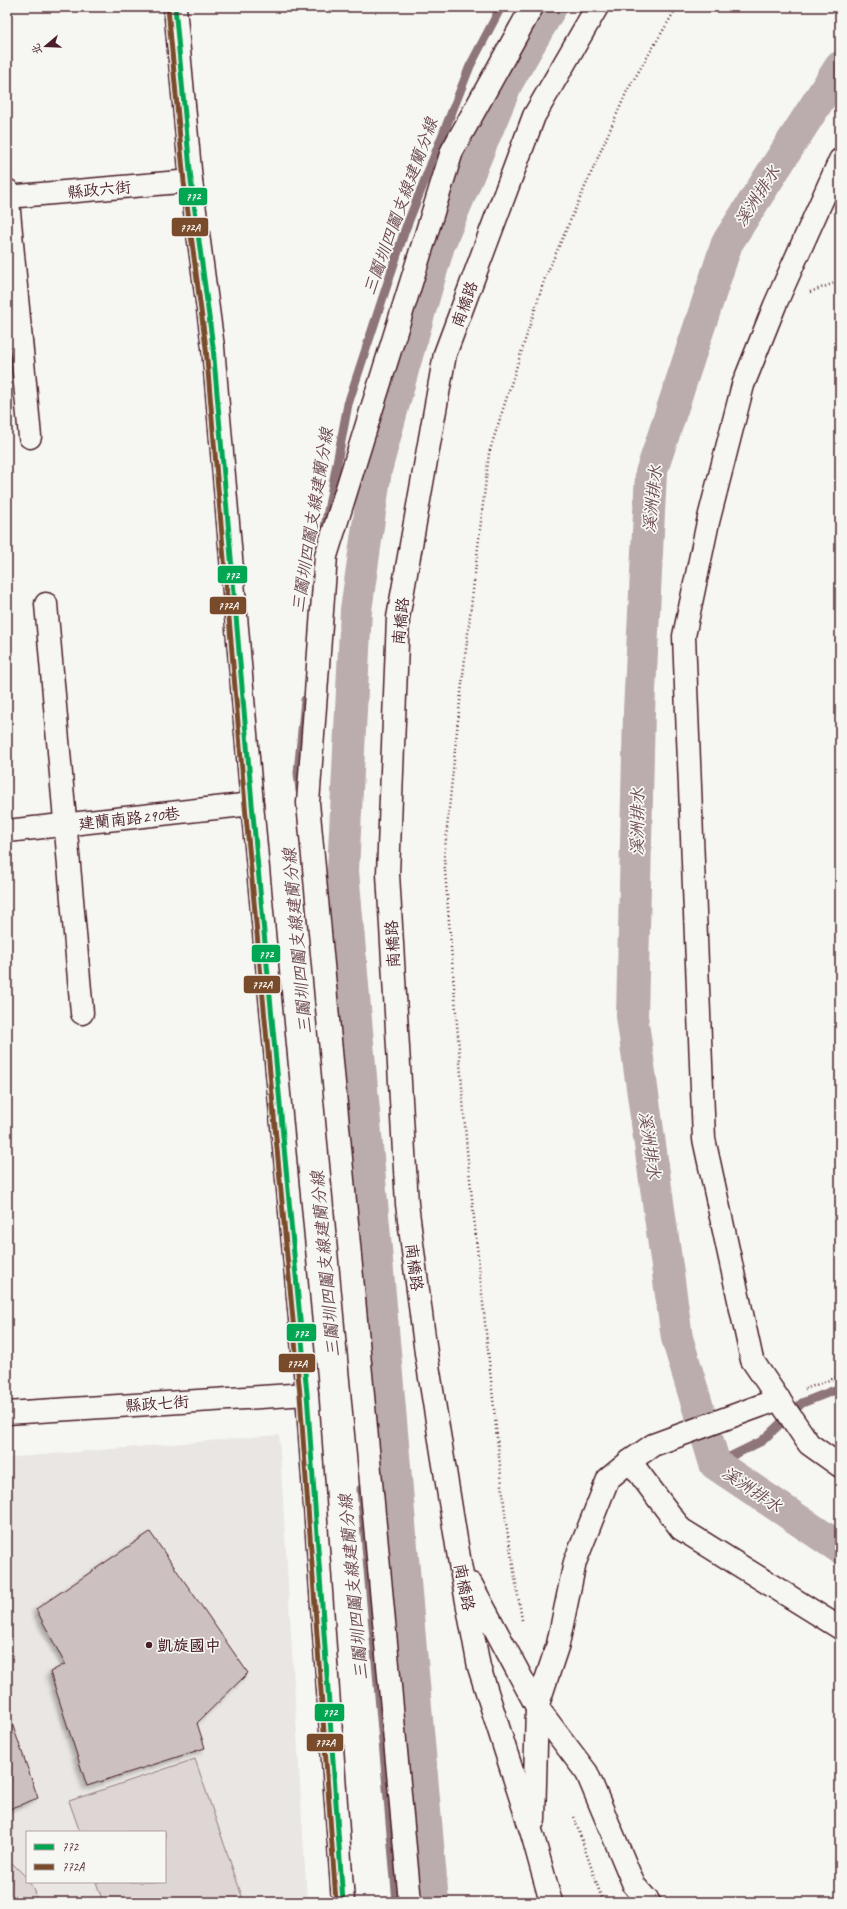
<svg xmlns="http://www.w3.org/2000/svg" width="847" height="1909" font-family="Caveat,'LXGW WenKai TC',sans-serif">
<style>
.built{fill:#e9e6e3;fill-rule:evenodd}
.green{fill:#ddd6d5;stroke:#947a80}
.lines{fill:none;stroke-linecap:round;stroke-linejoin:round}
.stream{stroke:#8e747a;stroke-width:9}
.canal{stroke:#bbadae;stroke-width:32}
.building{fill:#ccc1c0;stroke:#4a1f2b;filter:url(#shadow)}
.minor-casing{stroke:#4a1f2b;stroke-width:25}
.path{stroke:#4a1f2b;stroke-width:2.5;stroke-dasharray:1 3;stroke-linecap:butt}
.minor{stroke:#f6f6f2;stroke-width:22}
.bus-1-casing{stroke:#f6f6f2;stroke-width:8}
.bus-2-casing{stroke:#f6f6f2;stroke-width:8}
.bus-1{stroke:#00a651;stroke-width:5}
.bus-2{stroke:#7a4b2a;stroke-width:5}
.poi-dot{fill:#4a1f2b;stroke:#f6f6f2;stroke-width:1.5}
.labels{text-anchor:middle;stroke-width:3.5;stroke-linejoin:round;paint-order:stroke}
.street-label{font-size:16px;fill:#4a1f2b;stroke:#f6f6f2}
.poi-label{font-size:16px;font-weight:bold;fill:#4a1f2b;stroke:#f6f6f2;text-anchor:start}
.water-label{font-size:17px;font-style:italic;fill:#6c4a52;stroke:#f6f6f2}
.line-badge{stroke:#f6f6f2;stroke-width:1.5}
.badge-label{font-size:11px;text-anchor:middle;font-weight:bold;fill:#fff}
</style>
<defs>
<filter id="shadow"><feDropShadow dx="-3.5" dy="3.5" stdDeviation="2" flood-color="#0004"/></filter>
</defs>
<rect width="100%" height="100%" fill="#f6f6f2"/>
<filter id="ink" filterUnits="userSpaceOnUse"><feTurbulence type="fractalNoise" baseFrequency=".025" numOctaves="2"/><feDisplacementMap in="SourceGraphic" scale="8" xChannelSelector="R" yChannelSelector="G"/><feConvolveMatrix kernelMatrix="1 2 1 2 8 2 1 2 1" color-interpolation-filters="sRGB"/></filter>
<g filter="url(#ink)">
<path class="built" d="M279,1435L307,1902H7V1458ZM27,1832H165V1882H27Z"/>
<g class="green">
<path d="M195,1759L244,1902H103L96,1882H165V1832H80L69,1801Z"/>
<path d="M7,1858L26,1877L27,1882H29L35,1891L37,1902H7Z"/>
</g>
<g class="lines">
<g class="stream">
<path d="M325,527L348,404L405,230L470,66L501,7"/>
<path d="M300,791L298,773L305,700"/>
<path d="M715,1464L762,1441L802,1403L840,1388"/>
<path d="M361,1489L397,1902"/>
</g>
<g class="canal">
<path d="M840,67L727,243L651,473L639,711L632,1016L677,1338L715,1464L840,1548"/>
<path d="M433,1902L343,871L356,610L376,470L404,366L439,245L507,83L551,7"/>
</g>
</g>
<g class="building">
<path d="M150,1532L248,1673L197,1723L205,1748L87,1786L50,1672L65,1664L36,1609Z"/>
<path d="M7,1709L38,1798L7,1810Z"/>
</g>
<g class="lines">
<defs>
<g id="minor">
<path d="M175,7L191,181L213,347L252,804L307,1394L343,1902"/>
<path d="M840,160L775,305L743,385L708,522L684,636L704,1139L752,1360L809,1444L840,1466"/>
<path d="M7,190L30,437"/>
<path d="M7,197L191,181"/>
<path d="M46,604L82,1013"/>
<path d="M7,831L252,804"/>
<path d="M7,1413L307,1394"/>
<path d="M630,1461L681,1529L840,1628"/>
<path d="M471,1584L537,1707L587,1773L634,1885L649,1902"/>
<path d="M534,1820L537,1707L558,1644L575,1562L608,1479L630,1461L653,1445L779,1399"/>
<path d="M410,1902L308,803L326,556L452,151L532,7"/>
<path d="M551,1902L533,1837L479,1667L460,1564L426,1353L407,1204L388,874L398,618L445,354L534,116L597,7"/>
</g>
</defs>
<use href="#minor" class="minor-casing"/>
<g class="path">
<path d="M810,292L840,281"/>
<path d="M805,1389L840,1376"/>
<path d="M522,1620L506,1523L467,1151L444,858L460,701L489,453L545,278L627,91L677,7"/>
<path d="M574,1817L603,1902"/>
</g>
<use href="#minor" class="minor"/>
<defs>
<path id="bus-1" d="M175,7L191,181L213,347L252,804L307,1394L343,1902"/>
<path id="bus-2" d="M168,8L184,182L206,348L245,805L300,1395L336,1902"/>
</defs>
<use href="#bus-1" class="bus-1-casing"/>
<use href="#bus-2" class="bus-2-casing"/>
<use href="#bus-1" class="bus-1"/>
<use href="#bus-2" class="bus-2"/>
</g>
</g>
<circle class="poi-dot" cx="149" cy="1645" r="4"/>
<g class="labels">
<g class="street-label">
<text transform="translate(99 189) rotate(-5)" y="6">縣政六街</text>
<text transform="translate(464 304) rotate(-70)" y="6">南橋路</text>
<text transform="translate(400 621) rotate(-84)" y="6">南橋路</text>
<text transform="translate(129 818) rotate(-6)" y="6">建蘭南路290巷</text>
<text transform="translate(392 944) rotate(-93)" y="6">南橋路</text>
<text transform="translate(415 1267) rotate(83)" y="6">南橋路</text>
<text transform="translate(157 1403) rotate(-4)" y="6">縣政七街</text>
<text transform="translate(465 1587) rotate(79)" y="6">南橋路</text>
</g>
<g class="poi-label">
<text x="157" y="1651">凱旋國中</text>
</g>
<g class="water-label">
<text transform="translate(757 196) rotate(-57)" y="6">溪洲排水</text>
<text transform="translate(400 206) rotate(-70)" y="6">三鬮圳四鬮支線建蘭分線</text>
<text transform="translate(652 499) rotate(-84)" y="6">溪洲排水</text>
<text transform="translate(312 520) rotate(-81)" y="6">三鬮圳四鬮支線建蘭分線</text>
<text transform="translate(637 822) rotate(-89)" y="6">溪洲排水</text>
<text transform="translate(297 941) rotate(-95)" y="6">三鬮圳四鬮支線建蘭分線</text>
<text transform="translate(650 1145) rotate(82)" y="6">溪洲排水</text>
<text transform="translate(325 1264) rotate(-95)" y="6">三鬮圳四鬮支線建蘭分線</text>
<text transform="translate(752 1489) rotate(34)" y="6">溪洲排水</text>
<text transform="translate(353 1587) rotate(-95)" y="6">三鬮圳四鬮支線建蘭分線</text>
</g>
</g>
<g class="line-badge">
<rect x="178" y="187" width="30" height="19" rx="4" fill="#00a651"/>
<rect x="171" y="217" width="38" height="20" rx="4" fill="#7a4b2a"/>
<rect x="217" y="565" width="31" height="19" rx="4" fill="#00a651"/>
<rect x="209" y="596" width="38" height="19" rx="4" fill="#7a4b2a"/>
<rect x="251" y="944" width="30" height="19" rx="4" fill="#00a651"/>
<rect x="243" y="975" width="38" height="19" rx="4" fill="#7a4b2a"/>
<rect x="286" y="1323" width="31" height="19" rx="4" fill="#00a651"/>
<rect x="278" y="1353" width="38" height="20" rx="4" fill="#7a4b2a"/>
<rect x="314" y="1703" width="31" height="19" rx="4" fill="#00a651"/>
<rect x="306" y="1733" width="38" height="19" rx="4" fill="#7a4b2a"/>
</g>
<g class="badge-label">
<text x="193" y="200">772</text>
<text x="190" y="231">772A</text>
<text x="232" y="579">772</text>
<text x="228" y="609">772A</text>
<text x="266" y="958">772</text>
<text x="262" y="988">772A</text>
<text x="301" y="1337">772</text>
<text x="297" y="1367">772A</text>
<text x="330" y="1716">772</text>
<text x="325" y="1746">772A</text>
</g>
<rect width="847" height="1909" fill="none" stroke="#f6f6f2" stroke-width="24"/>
<rect x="12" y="12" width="823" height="1885" fill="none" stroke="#4a1f2b" stroke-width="1.5" filter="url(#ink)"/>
<rect x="26" y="1831" width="140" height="52" fill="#f6f6f2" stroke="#b1a0a2"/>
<rect x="34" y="1844" width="20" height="6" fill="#00a651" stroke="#b1a0a2"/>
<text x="62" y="1851" font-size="12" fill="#4a1f2b">772</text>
<rect x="34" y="1864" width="20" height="6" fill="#7a4b2a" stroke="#b1a0a2"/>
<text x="62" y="1871" font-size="12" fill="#4a1f2b">772A</text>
<g transform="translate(46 46) rotate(251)" stroke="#f6f6f2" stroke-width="3" paint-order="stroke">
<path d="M0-3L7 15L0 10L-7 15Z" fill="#4a1f2b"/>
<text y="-6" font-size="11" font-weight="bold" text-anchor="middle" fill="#4a1f2b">北</text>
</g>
</svg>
